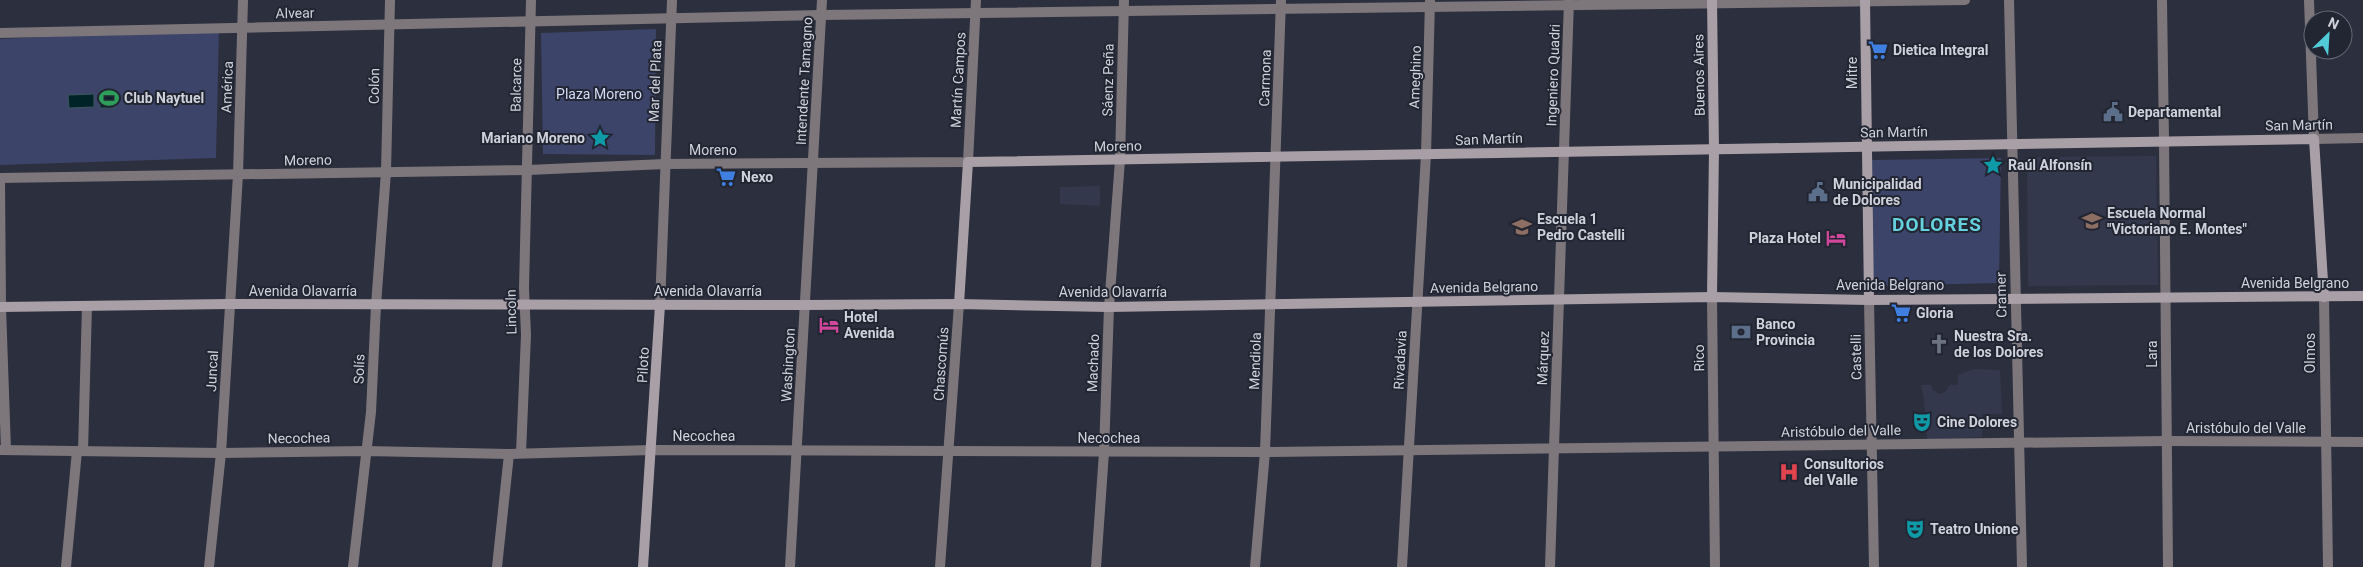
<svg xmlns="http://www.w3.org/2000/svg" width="2363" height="567" font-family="Roboto,sans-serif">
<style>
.built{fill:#33384c}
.green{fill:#3c4469}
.water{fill:#002328;stroke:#3e585e}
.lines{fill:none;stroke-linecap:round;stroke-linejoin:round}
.minor{stroke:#7d777c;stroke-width:10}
.tertiary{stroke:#7d777c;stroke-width:10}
.secondary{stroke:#a99fa7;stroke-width:10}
.labels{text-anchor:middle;stroke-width:4;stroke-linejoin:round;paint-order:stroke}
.street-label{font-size:14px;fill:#cfd2db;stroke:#222532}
.poi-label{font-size:14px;font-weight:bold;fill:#cfd2db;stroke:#222532;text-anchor:start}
.park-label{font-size:14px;fill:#d4dbf7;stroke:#222532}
.district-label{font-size:19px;font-weight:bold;letter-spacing:1px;fill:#65d0de;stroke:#222532}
</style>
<rect width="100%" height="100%" fill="#2c2f3d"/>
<g class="built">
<path d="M2156,156L2158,285L2028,286L2027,157Z"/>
<path d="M1100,186V206L1060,204V187Z"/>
<path d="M1974,369L2000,370L2002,414H1982V437L1927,440L1924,399L1921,385H1931L1933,390L1940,394L1945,392L1950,385H1958V375Z"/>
</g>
<g class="green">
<path d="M219,29L216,158L0,165V39Z"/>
<path d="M656,29L655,155L543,154L541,33Z"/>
<path d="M2001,158L1999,283L1873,286L1872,160Z"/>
</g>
<g class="water">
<rect x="100" y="90" width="14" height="18"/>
<path d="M94,94V107L69,108L68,95Z"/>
</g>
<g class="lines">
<g class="minor">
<path d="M2009,0L2022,567"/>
<path d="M2162,0L2164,140"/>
<path d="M2309,0L2314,139L2363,138"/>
<path d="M0,33L822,15L1965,0"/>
<path d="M0,178L528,170L665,164L968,162L976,0"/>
<path d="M0,178L1,307L6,450"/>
<path d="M1712,297L1715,567"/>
<path d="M2324,297L2328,567"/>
<path d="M1869,300L1874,567"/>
<path d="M660,305L672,0"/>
<path d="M0,450L221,453L366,451L509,454L652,450L1265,452L2166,441L2363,442"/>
<path d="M83,451L87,306"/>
<path d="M521,453L526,335L524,288L531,0"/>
<path d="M66,567L77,451"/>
<path d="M209,567L221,453L238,175L243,0"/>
<path d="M353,567L371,412L376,305L386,172L390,0"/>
<path d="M497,567L509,454"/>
<path d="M790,567L822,0"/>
<path d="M940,567L959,304"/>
<path d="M1096,567L1104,452L1109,307L1120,160L1124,0"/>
<path d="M1255,567L1265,452L1281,0"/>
<path d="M1402,567L1426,154L1430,1"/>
<path d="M1550,567L1569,0"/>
</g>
<path class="tertiary" d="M2164,140L2168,567"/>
<g class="secondary">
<path d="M1712,0L1714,149L1712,297"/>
<path d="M1865,0L1869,300"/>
<path d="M959,304L968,162L2314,139L2324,297"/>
<path d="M0,307L229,304L805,305L959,304L1109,307L1712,297L1869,300L2363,296"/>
<path d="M643,567L660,305"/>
</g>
</g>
<defs>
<symbol id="supermarket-bare" viewBox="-9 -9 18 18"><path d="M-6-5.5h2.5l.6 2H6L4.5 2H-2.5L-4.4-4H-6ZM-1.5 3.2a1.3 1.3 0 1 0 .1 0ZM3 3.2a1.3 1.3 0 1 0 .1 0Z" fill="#3f7fe0" stroke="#222532" stroke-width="2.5" paint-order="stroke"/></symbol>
<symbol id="stadium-bare" viewBox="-9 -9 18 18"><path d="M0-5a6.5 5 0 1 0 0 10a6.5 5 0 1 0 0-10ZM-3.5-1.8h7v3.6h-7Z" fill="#2e9e5b" stroke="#222532" stroke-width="2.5" paint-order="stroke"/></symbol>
<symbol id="civic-bare" viewBox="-9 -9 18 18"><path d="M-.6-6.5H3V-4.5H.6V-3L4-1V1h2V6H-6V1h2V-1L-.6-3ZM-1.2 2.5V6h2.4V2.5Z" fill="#5c6f8a" stroke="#222532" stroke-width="2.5" paint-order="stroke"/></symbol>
<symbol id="sight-bare" viewBox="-9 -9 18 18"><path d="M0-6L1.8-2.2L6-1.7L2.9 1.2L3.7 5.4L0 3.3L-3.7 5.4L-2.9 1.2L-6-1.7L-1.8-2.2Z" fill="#0f9aa8" stroke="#222532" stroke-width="2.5" paint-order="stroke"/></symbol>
<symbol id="school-bare" viewBox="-9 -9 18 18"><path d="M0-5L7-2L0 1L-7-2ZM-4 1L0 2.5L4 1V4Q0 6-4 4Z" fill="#8d6e63" stroke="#222532" stroke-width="2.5" paint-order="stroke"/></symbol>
<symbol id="hotel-bare" viewBox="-9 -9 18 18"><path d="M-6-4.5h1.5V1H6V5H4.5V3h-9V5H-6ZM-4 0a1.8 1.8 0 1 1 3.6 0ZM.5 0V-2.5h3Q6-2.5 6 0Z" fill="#d1479c" stroke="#222532" stroke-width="2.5" paint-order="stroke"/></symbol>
<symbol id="bank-bare" viewBox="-9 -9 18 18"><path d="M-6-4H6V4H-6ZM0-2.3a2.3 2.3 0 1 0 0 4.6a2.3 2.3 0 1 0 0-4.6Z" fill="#5c6f8a" stroke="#222532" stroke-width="2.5" paint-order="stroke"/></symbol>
<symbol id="church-bare" viewBox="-9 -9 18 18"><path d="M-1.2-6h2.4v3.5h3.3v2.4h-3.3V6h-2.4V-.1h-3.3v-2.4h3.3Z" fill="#6b7280" stroke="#222532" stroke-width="2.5" paint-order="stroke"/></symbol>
<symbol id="theatre-bare" viewBox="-9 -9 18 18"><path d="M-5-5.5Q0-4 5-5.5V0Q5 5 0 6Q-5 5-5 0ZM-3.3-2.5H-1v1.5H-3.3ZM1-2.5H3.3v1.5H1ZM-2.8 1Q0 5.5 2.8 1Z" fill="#0f9aa8" stroke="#222532" stroke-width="2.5" paint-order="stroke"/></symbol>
<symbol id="hospital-bare" viewBox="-9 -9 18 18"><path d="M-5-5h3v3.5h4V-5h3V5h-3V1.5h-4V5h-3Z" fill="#e0444e" stroke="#222532" stroke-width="2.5" paint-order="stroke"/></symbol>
</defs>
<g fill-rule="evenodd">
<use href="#supermarket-bare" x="1864" y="36" width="28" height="28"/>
<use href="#stadium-bare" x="95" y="84" width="28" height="28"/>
<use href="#civic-bare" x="2099" y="98" width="28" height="28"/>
<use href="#sight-bare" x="586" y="124" width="28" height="28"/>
<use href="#sight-bare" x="1979" y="151" width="28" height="28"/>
<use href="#supermarket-bare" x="712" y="163" width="28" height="28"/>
<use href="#civic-bare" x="1804" y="178" width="28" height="28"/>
<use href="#school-bare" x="2078" y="207" width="28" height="28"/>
<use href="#school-bare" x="1508" y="213" width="28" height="28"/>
<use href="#hotel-bare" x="1822" y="224" width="28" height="28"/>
<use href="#supermarket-bare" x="1887" y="299" width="28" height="28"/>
<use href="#hotel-bare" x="815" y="311" width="28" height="28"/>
<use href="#bank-bare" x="1727" y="318" width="28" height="28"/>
<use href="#church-bare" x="1925" y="330" width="28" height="28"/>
<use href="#theatre-bare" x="1908" y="408" width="28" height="28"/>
<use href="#hospital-bare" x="1775" y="458" width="28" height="28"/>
<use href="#theatre-bare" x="1901" y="515" width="28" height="28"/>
</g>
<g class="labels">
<g class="street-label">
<text transform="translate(295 13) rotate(-1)" y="5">Alvear</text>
<text transform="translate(1852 73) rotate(-90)" y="5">Mitre</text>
<text transform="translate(1553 75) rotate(-88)" y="5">Ingeniero Quadri</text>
<text transform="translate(1699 75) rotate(-91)" y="5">Buenos Aires</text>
<text transform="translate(1415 77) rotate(-88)" y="5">Ameghino</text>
<text transform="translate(1265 78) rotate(-88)" y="5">Carmona</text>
<text transform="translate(958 80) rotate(-87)" y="5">Martín Campos</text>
<text transform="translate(1108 80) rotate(-89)" y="5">Sáenz Peña</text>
<text transform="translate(655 81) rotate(-88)" y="5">Mar del Plata</text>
<text transform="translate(804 81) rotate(-87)" y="5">Intendente Tamagno</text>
<text transform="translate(516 85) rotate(-89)" y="5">Balcarce</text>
<text transform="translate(374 86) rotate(-89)" y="5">Colón</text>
<text transform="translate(227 87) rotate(-88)" y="5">América</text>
<text transform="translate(2299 125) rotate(-1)" y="5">San Martín</text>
<text transform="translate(1894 132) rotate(-1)" y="5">San Martín</text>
<text transform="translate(1489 139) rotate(-2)" y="5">San Martín</text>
<text transform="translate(1118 146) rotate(-1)" y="5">Moreno</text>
<text x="713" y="155">Moreno</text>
<text transform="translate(308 160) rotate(-1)" y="5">Moreno</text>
<text x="2295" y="288">Avenida Belgrano</text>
<text x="1890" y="290">Avenida Belgrano</text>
<text transform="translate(1484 287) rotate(-1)" y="5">Avenida Belgrano</text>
<text x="303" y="296">Avenida Olavarría</text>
<text x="708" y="296">Avenida Olavarría</text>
<text x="1113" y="297">Avenida Olavarría</text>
<text transform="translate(2001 295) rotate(-91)" y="5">Cramer</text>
<text transform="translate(511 312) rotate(-91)" y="5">Lincoln</text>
<text transform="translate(2310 353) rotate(-90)" y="5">Olmos</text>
<text transform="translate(2152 354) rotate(-90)" y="5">Lara</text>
<text transform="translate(1856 357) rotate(-91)" y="5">Castelli</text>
<text transform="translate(1543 358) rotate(-88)" y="5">Márquez</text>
<text transform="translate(1699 358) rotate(-91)" y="5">Rico</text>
<text transform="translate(1400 360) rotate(-87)" y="5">Rivadavia</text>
<text transform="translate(1255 361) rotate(-88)" y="5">Mendiola</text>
<text transform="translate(1093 363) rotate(-88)" y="5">Machado</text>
<text transform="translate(941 364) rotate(-86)" y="5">Chascomús</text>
<text transform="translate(643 365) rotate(-87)" y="5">Piloto</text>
<text transform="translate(788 365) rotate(-87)" y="5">Washington</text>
<text transform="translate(359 369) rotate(-88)" y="5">Solís</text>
<text transform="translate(212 371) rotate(-87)" y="5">Juncal</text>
<text x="2246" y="433">Aristóbulo del Valle</text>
<text transform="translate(1841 431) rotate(-1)" y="5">Aristóbulo del Valle</text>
<text x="704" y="441">Necochea</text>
<text transform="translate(299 438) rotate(-1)" y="5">Necochea</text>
<text x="1109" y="443">Necochea</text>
</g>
<g class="poi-label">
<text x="1893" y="55">Dietica Integral</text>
<text x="124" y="103">Club Naytuel</text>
<text x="2128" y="117">Departamental</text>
<text x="585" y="143" text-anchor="end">Mariano Moreno</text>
<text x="2008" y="170">Raúl Alfonsín</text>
<text x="741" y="182">Nexo</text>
<text x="1833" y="189">Municipalidad<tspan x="1833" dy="16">de Dolores</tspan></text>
<text x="2107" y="218">Escuela Normal<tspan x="2107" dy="16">"Victoriano E. Montes"</tspan></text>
<text x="1537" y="224">Escuela 1<tspan x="1537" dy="16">Pedro Castelli</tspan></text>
<text x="1821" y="243" text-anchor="end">Plaza Hotel</text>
<text x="1916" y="318">Gloria</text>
<text x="844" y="322">Hotel<tspan x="844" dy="16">Avenida</tspan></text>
<text x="1756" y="329">Banco<tspan x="1756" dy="16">Provincia</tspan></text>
<text x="1954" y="341">Nuestra Sra.<tspan x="1954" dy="16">de los Dolores</tspan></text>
<text x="1937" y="427">Cine Dolores</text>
<text x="1804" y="469">Consultorios<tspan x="1804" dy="16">del Valle</tspan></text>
<text x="1930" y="534">Teatro Unione</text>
</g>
<g class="park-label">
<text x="599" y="99">Plaza Moreno</text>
</g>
<g class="district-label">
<text x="1937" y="231">DOLORES</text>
</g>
</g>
<g transform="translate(2328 35) rotate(25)"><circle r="24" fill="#222532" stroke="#676a76"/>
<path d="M0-4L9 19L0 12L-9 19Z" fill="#52cbd9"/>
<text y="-8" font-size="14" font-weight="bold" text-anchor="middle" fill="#cfd2db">N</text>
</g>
</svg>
